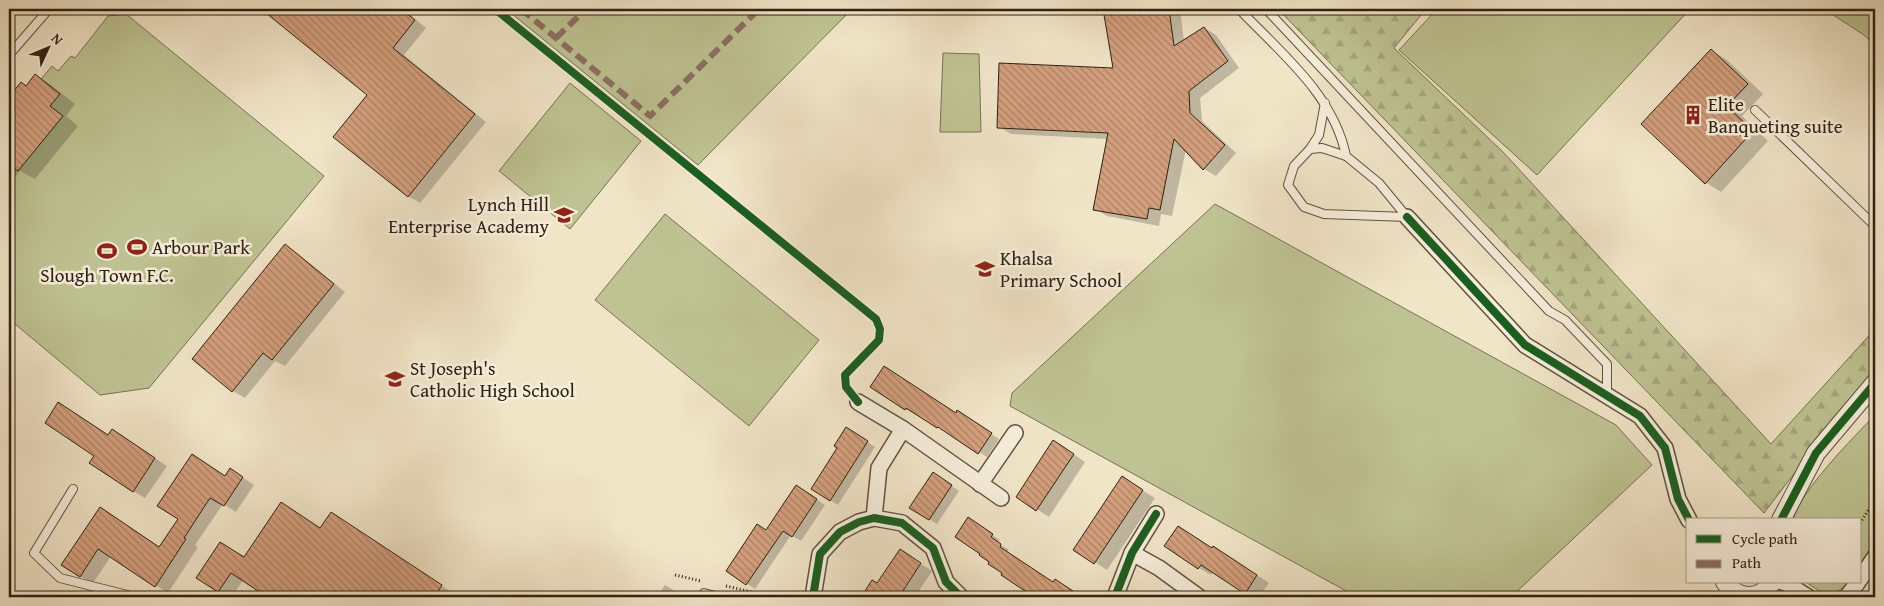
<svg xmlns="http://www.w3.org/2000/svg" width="1884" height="606" font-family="'Gentium Book Plus',serif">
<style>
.green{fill:#bfc393;stroke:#777252}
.forest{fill:url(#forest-firs);stroke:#777252}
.shadow{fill:#0003}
.building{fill:url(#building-back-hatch);stroke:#2f2012}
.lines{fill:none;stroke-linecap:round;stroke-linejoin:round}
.service-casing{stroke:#605140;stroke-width:10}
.minor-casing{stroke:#605140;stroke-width:18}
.tertiary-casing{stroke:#605140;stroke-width:20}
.path{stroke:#2f2012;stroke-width:3;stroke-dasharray:1 2.5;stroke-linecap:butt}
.service{stroke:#f6eedb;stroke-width:8}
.minor{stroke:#f6eedb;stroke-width:15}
.tertiary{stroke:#f6eedb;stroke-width:18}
.quiet{stroke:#8d6e63;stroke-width:6;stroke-dasharray:12 6;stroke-linecap:butt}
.cycleway-casing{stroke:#f6eedb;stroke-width:11}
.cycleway{stroke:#1b5e20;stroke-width:8}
.labels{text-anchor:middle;stroke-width:5;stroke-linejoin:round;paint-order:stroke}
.poi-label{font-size:19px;fill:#2f2012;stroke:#f6eedb;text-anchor:start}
</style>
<defs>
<pattern id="forest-firs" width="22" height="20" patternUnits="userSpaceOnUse" patternTransform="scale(1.25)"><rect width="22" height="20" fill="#bfc393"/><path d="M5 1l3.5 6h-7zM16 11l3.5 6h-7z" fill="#a4a77e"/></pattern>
<pattern id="building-back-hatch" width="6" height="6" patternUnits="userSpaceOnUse" patternTransform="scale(1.25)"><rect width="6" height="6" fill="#d49f7d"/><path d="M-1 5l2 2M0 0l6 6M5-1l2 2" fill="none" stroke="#ac8165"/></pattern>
</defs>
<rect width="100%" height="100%" fill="#f1e5c8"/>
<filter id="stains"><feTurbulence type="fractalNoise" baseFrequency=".004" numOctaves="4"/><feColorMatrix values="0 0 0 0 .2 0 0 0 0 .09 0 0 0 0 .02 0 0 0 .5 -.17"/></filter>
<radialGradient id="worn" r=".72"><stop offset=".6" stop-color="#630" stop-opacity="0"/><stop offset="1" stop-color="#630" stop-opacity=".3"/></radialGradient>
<g class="green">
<path d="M506,9H852L698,165Z"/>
<path d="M1437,9H1690L1537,175L1399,50Z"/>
<path d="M1824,9H1875V45L1864,35Z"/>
<path d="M126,14L324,176L149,388L100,395L9,319V118L52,66L58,71L71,56L75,58L108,16Z"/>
<path d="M943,53L979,54L981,132H940Z"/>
<path d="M570,83L641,141L570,229L499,171Z"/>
<path d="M1215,204L1616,425L1652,465L1511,597H1357L1010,406L1012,393Z"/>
<path d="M665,214L819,340L749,426L595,300Z"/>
<path d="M1875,415V541L1860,564V520H1793C1800,491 1853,438 1875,415Z"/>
<path d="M1806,582H1848C1833,600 1822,594 1806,582Z"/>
</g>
<path class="forest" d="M1278,9H1426L1394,48L1504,153L1771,444L1875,329V368L1764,513Z"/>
<g class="shadow">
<path d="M263,9H403L426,28L404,55L486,122L420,203L408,196L369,95Z"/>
<path d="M1104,9H1180L1184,41L1204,28L1216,35L1239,68L1200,98L1202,121L1236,153L1216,176L1204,169L1186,149L1172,216L1161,214L1159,226L1107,216L1095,209L1108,139L1011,134L999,127L1114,69Z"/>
<path d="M1711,50L1727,60L1763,94L1742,116L1768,141L1721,192L1705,182Z"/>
<path d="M36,76L51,85L75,104L66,116L78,126L35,179L20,171L9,185V99L21,83L27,87Z"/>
<path d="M285,246L297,253L345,292L285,366L275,361L245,398L233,391Z"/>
<path d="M872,387L966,417L999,439L987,457L914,412L913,413L905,409Z"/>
<path d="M112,430L167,466L145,498L133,491L96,456Z"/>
<path d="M855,434L875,447L838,505L830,500Z"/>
<path d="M1066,449L1085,462L1049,517L1018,497Z"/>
<path d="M226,477H242L254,485L236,512L223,504L195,545L198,547L168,593L111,556L93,583L80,576L112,516L160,548Z"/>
<path d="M941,479L959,491L937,524L929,519Z"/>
<path d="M1134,485L1155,498L1107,570L1075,549Z"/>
<path d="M804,491L825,505L801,541L791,535L755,589L728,571Z"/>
<path d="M332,513L453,593L450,597H270L243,580L232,597H229L198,577L321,529Z"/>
<path d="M976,524L1000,540L998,543L1009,550L1007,552L1054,583L1063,585L1081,597H1036L1003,575L1004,573Z"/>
<path d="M1213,549L1226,554L1269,583L1259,597H1253L1213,571L1211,575L1199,568Z"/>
<path d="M912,558L932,571L915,597H863L873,582L877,585Z"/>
<path d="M665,585L673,590L684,597H657Z"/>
</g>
<g class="building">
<path d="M261,9H401L415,20L393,48L475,114L408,197L333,137L367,95Z"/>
<path d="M1103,9H1169L1174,46L1204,27L1228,61L1189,91L1190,113L1225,145L1203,170L1174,139L1160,210L1149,208L1147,219L1093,210L1108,133L997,128L999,63L1113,68Z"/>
<path d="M1711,49L1748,84L1727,106L1753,131L1705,184L1641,124Z"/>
<path d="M35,74L60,94L50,106L63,116L18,171L9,164V97L21,82L26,86Z"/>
<path d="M285,244L334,284L272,360L263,353L232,392L192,359Z"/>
<path d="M884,366L956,413L957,410L992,433L978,454L938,427L937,428L906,408L905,410L870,387Z"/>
<path d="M58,402L108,435L112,429L155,458L133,492L89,463L94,456L45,423Z"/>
<path d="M846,427L868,441L830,501L811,489L837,448L834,446Z"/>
<path d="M1053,440L1074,454L1036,511L1016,497Z"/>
<path d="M192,454L225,476L230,468L243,477L224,506L210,498L184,538L186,539L155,587L98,549L80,577L61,565L100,507L159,547L178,519L157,506Z"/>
<path d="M933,472L952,485L929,520L909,508Z"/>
<path d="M1122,476L1143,490L1094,564L1073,550Z"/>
<path d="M796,485L817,499L792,537L783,531L746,585L726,571L757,524L766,530Z"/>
<path d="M281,502L320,528L331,512L442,585L434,597H267L231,573L218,592L196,578L220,542L244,557Z"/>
<path d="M968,517L993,534L991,537L1001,544L1000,547L1053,582L1055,579L1082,597H1034L1001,575L1002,573L988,564L989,562L979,555L980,554L955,537Z"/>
<path d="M1178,526L1212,548L1213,546L1257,575L1245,594L1201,565L1198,569L1164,546Z"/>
<path d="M900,549L921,563L899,597H861L872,580L877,583Z"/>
</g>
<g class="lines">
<defs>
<g id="service">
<path d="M1239,9C1281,53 1334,95 1346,156"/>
<path d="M1266,9L1549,311L1565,320L1607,364V396"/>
<path d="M9,55L49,9"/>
<path d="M1755,110L1875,226"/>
<path d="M1322,148L1346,156L1379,183L1407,217L1324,214L1304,207L1288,185L1294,166L1310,149Z"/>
<path d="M1310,149L1319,135L1325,103"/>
<path d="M73,489L34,553L60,578L135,597"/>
<path d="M701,597L704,593L719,597"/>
</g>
<g id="minor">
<path d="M1407,217L1525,345L1640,416L1665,448L1678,499L1689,520"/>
<path d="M858,402L903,429L1001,498"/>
<path d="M980,484L1015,433"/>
<path d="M874,518L879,468L903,429"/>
<path d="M1132,553L1159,568L1199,597"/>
<path d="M1860,579L1875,557"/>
<path d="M1782,582L1786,583L1808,597"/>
<path d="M813,597L820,554L840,532L859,522L874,518L902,523L933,548L946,582L961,597"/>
<path d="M1115,597L1132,553L1156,514"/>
<path d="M1847,597L1858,582"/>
</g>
<g id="tertiary">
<path d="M1781,520L1816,453L1875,383"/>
<path d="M1725,582C1737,600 1760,601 1772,582"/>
</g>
</defs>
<use href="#service" class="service-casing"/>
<use href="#minor" class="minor-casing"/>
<use href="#tertiary" class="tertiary-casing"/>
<g class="path">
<path d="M1860,523L1875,500"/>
<path d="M675,575L701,581"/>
<path d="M726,586L774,597"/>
</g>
<use href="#service" class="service"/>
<use href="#minor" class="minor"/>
<use href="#tertiary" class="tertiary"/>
<g class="quiet">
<path d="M521,9L650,116L759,9"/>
<path d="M556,38L586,9"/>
</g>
<defs>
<g id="cycleway">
<path d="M495,9L876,319L880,329L879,340L845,375L846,387L858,402"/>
<path d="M1407,217L1525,345L1640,416L1665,448L1678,499L1689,520"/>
<path d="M1781,520L1816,453L1875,383"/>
<path d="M813,597L820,554L840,532L859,522L874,518L902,523L933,548L946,582L961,597"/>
<path d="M1115,597L1132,553L1156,514"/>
</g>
</defs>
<use href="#cycleway" class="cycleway-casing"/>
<use href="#cycleway" class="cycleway"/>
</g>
<defs>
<symbol id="building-bare" viewBox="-9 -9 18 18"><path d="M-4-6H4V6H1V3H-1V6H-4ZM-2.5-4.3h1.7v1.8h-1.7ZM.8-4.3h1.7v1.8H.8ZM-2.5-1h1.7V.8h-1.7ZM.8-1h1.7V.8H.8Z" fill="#8f2418" stroke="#f6eedb" stroke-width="2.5" paint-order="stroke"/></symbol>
<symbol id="school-bare" viewBox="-9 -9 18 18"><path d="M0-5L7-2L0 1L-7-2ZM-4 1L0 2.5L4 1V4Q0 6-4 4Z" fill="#8f2418" stroke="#f6eedb" stroke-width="2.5" paint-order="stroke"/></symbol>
<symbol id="stadium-bare" viewBox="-9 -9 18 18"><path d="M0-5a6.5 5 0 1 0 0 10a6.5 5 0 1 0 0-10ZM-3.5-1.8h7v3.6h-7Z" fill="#8f2418" stroke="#f6eedb" stroke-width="2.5" paint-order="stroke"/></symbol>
</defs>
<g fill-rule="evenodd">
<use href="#building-bare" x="1679" y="101" width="28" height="28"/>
<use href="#school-bare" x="550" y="201" width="28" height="28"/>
<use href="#stadium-bare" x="123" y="233" width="28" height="28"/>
<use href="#stadium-bare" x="93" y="237" width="28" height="28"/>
<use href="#school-bare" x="971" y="255" width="28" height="28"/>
<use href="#school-bare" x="381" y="365" width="28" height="28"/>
</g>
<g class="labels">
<g class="poi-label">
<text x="1708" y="111">Elite<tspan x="1708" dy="22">Banqueting suite</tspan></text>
<text x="549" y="211" text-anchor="end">Lynch Hill<tspan x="549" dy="22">Enterprise Academy</tspan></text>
<text x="152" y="254">Arbour Park</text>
<text x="1000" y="265">Khalsa<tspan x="1000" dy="22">Primary School</tspan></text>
<text x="107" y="282" text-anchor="middle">Slough Town F.C.</text>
<text x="410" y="375">St Joseph's<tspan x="410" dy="22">Catholic High School</tspan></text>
</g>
</g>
<rect width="1884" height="606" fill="none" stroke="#f1e5c8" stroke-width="30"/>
<rect x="10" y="10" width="1864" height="586" fill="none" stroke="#2f2012" stroke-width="2.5"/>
<rect x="15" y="15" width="1854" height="576" fill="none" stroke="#2f2012"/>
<rect x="1686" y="518" width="175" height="65" fill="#f6eedb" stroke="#a69c8b"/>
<rect x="1696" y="535" width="25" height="8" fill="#1b5e20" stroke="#a69c8b"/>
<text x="1732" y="544" font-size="15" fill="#2f2012">Cycle path</text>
<rect x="1696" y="560" width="25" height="8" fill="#8d6e63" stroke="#a69c8b"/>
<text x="1732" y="568" font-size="15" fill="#2f2012">Path</text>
<g transform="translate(48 48) rotate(46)" stroke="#f6eedb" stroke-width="4" paint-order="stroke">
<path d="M0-4L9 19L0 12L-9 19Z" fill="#2f2012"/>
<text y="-8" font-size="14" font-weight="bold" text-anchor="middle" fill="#2f2012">N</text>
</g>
<rect width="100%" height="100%" filter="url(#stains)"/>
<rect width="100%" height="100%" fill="url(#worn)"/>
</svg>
